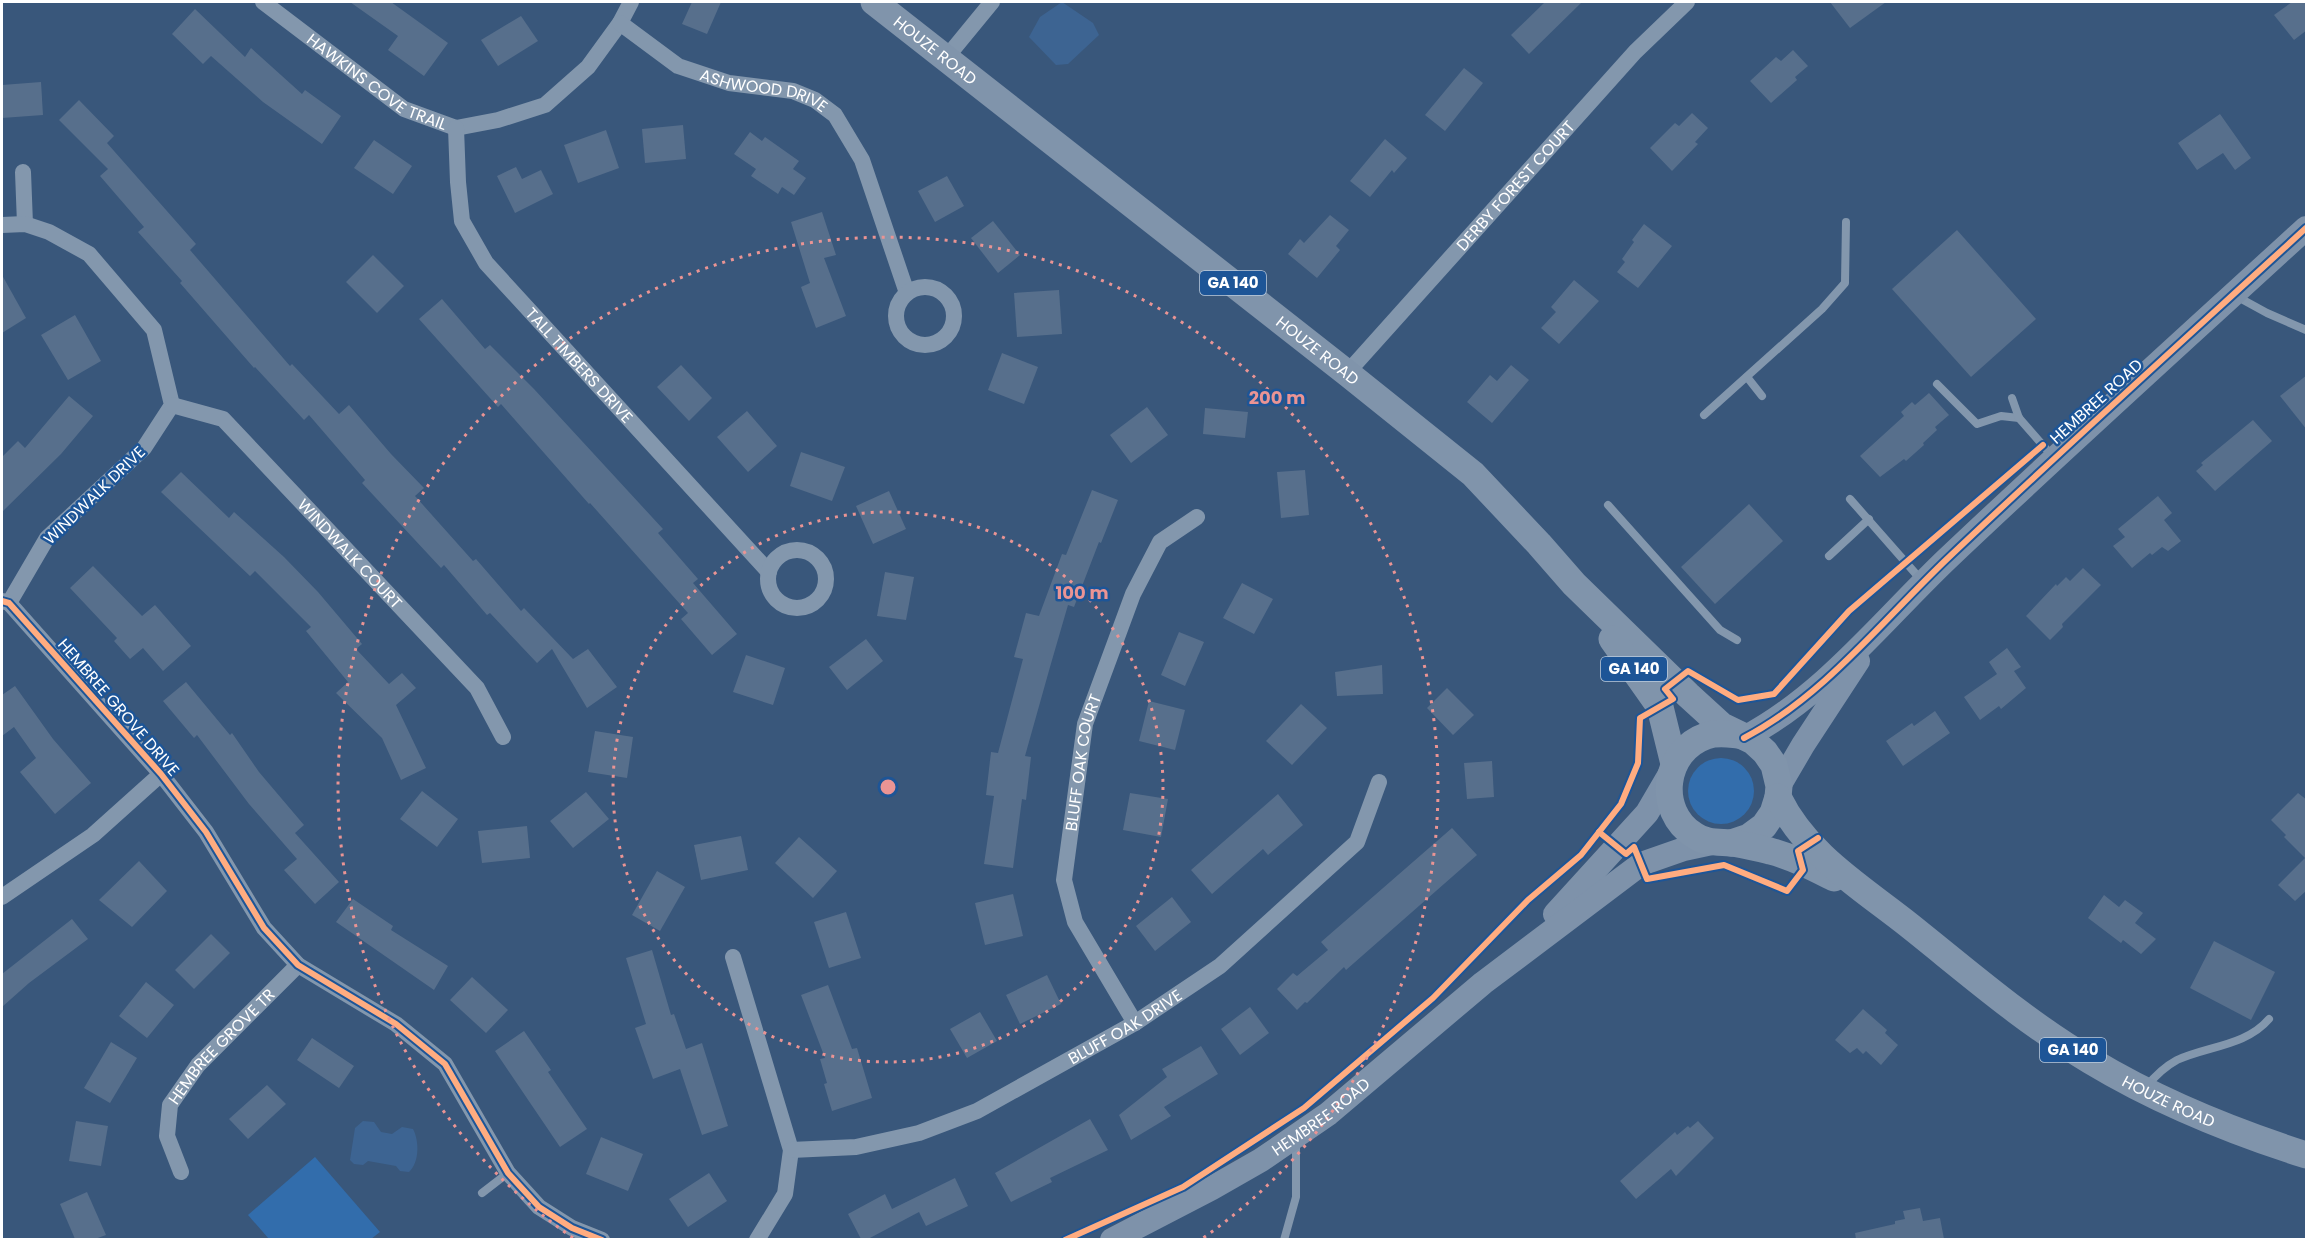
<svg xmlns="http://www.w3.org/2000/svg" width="2308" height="1241" font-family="Poppins,sans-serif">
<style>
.green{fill:#326dac}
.water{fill:#3d6492}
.building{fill:#576f8c}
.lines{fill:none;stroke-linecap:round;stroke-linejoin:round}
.lane{stroke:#8397ad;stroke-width:8}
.street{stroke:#8397ad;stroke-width:16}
.secondary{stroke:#7e92aa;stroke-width:24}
.primary{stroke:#8094ab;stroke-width:27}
.cycleway-casing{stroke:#1d5597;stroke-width:10}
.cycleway{stroke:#ffac80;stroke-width:6}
.ring{fill:none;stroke:#ea9494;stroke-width:3;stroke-dasharray:3 6}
.labels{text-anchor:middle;stroke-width:5;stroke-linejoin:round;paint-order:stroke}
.shield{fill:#1d5597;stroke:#bbcce0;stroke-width:1.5}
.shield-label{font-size:15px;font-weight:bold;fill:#fff}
.street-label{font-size:16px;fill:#fff;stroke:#1d5597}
.centre{fill:#ea9494;stroke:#1d5597;stroke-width:3}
.ring-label{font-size:18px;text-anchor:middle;font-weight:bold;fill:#ea9494;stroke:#1d5597;stroke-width:5;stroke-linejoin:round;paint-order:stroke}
</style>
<rect width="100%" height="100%" fill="#39577b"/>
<g class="green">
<circle cx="1721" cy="791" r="33"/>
<path d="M315,1157L380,1232L371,1239H269L248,1215Z"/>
</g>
<g class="water">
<path d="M1062,2L1093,23L1099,35L1068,64L1056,65L1029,37L1040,17Z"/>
<path d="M363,1121L374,1122L381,1132L392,1134L402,1127L413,1129C419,1140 420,1162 409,1172L400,1171L396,1166L368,1161L363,1165L354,1164L350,1160L355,1128Z"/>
</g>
<g class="building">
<path d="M350,2H391L448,43L424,76L388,50L398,36Z"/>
<path d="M692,2H721L707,34L682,24Z"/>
<path d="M1545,2H1582L1529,54L1511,35Z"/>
<path d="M1830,2H1886L1850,28Z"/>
<path d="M2292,2H2307V30L2294,40L2274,15Z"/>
<path d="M195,9L245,57L251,48L302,94L305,90L341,116L322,144L263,102L211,56L203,64L172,34Z"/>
<path d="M521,16L538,41L498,66L481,40Z"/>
<path d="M1793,50L1808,66L1795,77L1797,80L1771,103L1750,81L1776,57L1781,61Z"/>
<path d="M1464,68L1483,83L1445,131L1425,115Z"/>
<path d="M41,82L43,115L2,118V85Z"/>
<path d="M79,100L114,136L107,143L196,244L190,250L290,366L292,364L339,414L349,405L391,454L424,488L415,496L473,561L476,559L521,611L524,608L573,659L588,649L617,687L587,708L552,649L537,663L490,613L487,615L444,565L441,568L362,483L365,480L309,415L304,420L255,367L254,368L180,283L182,281L138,232L144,227L100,176L108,169L59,120Z"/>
<path d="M1692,113L1708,128L1695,142L1698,144L1672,171L1650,148L1675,123L1679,126Z"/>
<path d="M2220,114L2251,158L2235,170L2223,153L2197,170L2178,143Z"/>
<path d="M683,125L686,159L645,163L642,129Z"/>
<path d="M606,130L619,168L578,183L564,145Z"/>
<path d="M750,132L762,141L765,137L799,161L793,169L806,178L794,195L782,187L778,194L751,176L756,169L734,154Z"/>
<path d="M1385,139L1407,158L1394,173L1392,170L1370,197L1350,181Z"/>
<path d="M374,140L412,166L393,194L354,168Z"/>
<path d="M516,167L522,179L541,170L553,194L515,213L497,176Z"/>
<path d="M947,176L964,206L935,222L918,191Z"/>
<path d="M822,212L836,255L824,258L846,316L816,328L801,287L810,283L791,222Z"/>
<path d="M1330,215L1349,230L1336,246L1340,250L1317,278L1288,254L1300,239L1304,243Z"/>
<path d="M993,221L1020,255L998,273L971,238Z"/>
<path d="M1644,224L1672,246L1638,288L1617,272L1625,262L1622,259L1634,242L1632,240Z"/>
<path d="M1957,230L2036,319L1971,377L1892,289Z"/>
<path d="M373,255L404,286L377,313L346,282Z"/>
<path d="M2,275L26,318L2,333Z"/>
<path d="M1574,280L1599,301L1559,344L1541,328L1556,312L1551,307Z"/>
<path d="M1059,290L1062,334L1017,337L1014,293Z"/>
<path d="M442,299L485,349L490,345L534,389L663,529L658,533L698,579L693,583L737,634L712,655L681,619L688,613L590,503L589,504L501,404L498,407L419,319Z"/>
<path d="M75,315L101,361L68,380L41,335Z"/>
<path d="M1002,353L1038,367L1024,404L988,390Z"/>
<path d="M681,365L712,398L689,421L657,387Z"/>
<path d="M1511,365L1529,380L1492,423L1467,402L1490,375L1497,381Z"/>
<path d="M2307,375V430L2280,396Z"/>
<path d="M1929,393L1949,415L1935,427L1937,430L1923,443L1924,445L1906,461L1904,459L1880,477L1860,456L1904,416L1901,412L1912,402L1915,405Z"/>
<path d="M69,396L93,416L61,454L2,512V457L18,441L25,448Z"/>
<path d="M1147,407L1168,435L1131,463L1110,435Z"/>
<path d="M1205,408L1248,412L1245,438L1203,434Z"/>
<path d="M747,411L777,446L748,472L717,437Z"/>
<path d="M2253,420L2272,441L2215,491L2196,471L2203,465L2201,463Z"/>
<path d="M801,452L845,467L832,501L790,486Z"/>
<path d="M1305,470L1309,515L1281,518L1277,472Z"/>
<path d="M181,472L229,518L234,512L284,557L318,592L362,644L356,649L389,684L402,673L416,688L396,705L426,768L401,780L382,738L336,693L348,682L306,631L311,627L255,571L250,576L161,492Z"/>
<path d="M1092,490L1118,500L1101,543L1099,542L1074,607L1068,605L1050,667L1025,756L1031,757L1026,800L1022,799L1013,868L984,864L994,796L986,795L991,752L998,753L1023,659L1014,657L1026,613L1039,616L1062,554L1066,555Z"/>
<path d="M889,491L906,529L873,544L856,506Z"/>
<path d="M2158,496L2172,513L2164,520L2181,541L2168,551L2162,547L2152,555L2150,553L2132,568L2113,546L2125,537L2118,529Z"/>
<path d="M1749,504L1783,541L1715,604L1681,567Z"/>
<path d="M93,566L142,616L155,605L191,646L163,671L143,648L130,659L114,641L117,638L70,588Z"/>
<path d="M2083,568L2101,585L2062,624L2063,627L2050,640L2026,616L2056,584L2057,586L2066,577L2070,581Z"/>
<path d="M885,572L914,577L906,620L877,616Z"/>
<path d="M1242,583L1273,599L1254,634L1223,618Z"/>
<path d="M1179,632L1204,642L1185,686L1161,675Z"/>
<path d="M866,639L883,661L847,690L829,667Z"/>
<path d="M2007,648L2021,667L2014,671L2026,688L2001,709L1999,706L1980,720L1964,697L1997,674L1989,662Z"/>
<path d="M746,655L785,668L773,705L733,692Z"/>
<path d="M1382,665L1383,694L1337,696L1335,672Z"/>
<path d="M186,682L230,735L232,733L259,772L304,825L295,833L339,882L315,904L284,870L297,859L249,804L197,735L194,738L163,701Z"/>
<path d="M15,686L53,739L91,783L55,814L20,772L36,758L14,727L2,736V695Z"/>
<path d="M1447,688L1474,715L1453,735L1427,708Z"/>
<path d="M1149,701L1185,710L1175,750L1139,741Z"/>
<path d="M1301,704L1327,728L1292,765L1266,741Z"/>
<path d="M1935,711L1950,733L1903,766L1886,741L1912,723L1914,726Z"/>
<path d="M595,731L633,737L627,778L588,772Z"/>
<path d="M1492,761L1494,797L1467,799L1464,763Z"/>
<path d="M422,791L458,819L437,847L400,819Z"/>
<path d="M586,792L609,819L573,848L550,821Z"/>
<path d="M1130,793L1168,799L1161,837L1123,830Z"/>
<path d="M2298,793L2307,800V890L2295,901L2278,885L2305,858L2284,837L2286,835L2271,820Z"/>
<path d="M1278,794L1303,825L1268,855L1263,849L1212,894L1191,870Z"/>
<path d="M527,826L530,858L482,863L478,831Z"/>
<path d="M1452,828L1477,855L1346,970L1344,967L1307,1003L1305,1002L1297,1010L1277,989L1293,973L1297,976L1328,950L1321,942Z"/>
<path d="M741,836L748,870L701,880L694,845Z"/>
<path d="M799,837L837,871L813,898L775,863Z"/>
<path d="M139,861L167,891L132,927L99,900Z"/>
<path d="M657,871L685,887L660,931L632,915Z"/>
<path d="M1013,894L1023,936L985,945L975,903Z"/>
<path d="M2104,895L2119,907L2125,900L2143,913L2135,923L2156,939L2141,954L2123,940L2121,943L2088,918Z"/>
<path d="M1172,897L1191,922L1155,951L1136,926Z"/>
<path d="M353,899L393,926L391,930L448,966L434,990L336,922Z"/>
<path d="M846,912L861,958L829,968L814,922Z"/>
<path d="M72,919L88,939L29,983L2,1007V974Z"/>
<path d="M211,934L230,953L194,989L175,970Z"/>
<path d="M2214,941L2275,972L2251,1020L2190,988Z"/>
<path d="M652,950L671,1015L674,1014L686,1049L702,1043L728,1126L702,1135L680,1069L653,1079L635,1028L646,1024L626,958Z"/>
<path d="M1047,975L1061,1004L1020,1024L1006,995Z"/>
<path d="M472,977L508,1010L486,1033L450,1000Z"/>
<path d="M146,982L174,1005L147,1038L119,1016Z"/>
<path d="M828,985L852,1049L857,1048L872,1098L832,1111L824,1084L827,1083L820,1059L825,1058L801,995Z"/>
<path d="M1250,1007L1269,1033L1240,1055L1221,1029Z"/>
<path d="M1863,1009L1887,1030L1885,1033L1898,1045L1881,1065L1866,1051L1863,1054L1857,1048L1850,1053L1835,1040Z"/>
<path d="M980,1012L997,1041L967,1058L950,1029Z"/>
<path d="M524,1031L551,1070L548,1072L587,1129L560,1147L495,1051Z"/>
<path d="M312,1038L354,1066L339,1088L297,1060Z"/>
<path d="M111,1042L137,1058L110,1103L84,1088Z"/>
<path d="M1201,1046L1218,1074L1164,1107L1171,1116L1131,1140L1119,1115L1167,1077L1162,1069Z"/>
<path d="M267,1085L286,1104L248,1139L229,1119Z"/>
<path d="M1090,1119L1108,1150L1050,1178L1052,1182L1011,1202L995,1173Z"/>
<path d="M76,1121L108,1126L101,1166L69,1161Z"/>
<path d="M1698,1121L1714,1138L1676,1176L1671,1169L1636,1199L1620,1181L1675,1132L1677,1135L1688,1126L1690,1128Z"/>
<path d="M601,1137L643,1154L628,1191L586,1174Z"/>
<path d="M709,1173L727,1201L688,1227L669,1199Z"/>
<path d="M955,1178L968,1206L926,1226L919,1212L868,1239H861L848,1214L885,1194L892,1209Z"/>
<path d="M87,1192L106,1235L95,1239H75L60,1204Z"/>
<path d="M1920,1208L1923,1221L1940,1218L1944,1239H1856L1855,1233L1895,1224V1221L1905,1219L1903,1211Z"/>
</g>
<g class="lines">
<g class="lane">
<path d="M2236,296L2267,313L2306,330"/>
<path d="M1747,377L1762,396"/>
<path d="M1937,384L1977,424L2001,416L2019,418"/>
<path d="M2012,398L2019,418L2054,458"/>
<path d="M1704,415L1822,309L1845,283L1846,222"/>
<path d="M1850,499L1923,582"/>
<path d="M1608,505L1720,630L1737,640"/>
<path d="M1829,556L1869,519"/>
<path d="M2145,1088C2154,1077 2164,1067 2177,1060C2207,1046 2246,1046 2269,1019"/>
<path d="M482,1193L508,1173"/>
<path d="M1284,1240L1296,1197V1140"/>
</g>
<g class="street">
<path id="s1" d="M263,2L404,109L456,128L498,120L545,105L588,67L620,23L631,2"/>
<path id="s2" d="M620,23L678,66L729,83L793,91L815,100L835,115L862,160L907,293"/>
<path d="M946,58L992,2"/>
<path id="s3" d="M456,128L458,182L462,221L486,263L769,572"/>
<path d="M23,172L25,224"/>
<path d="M2,225L25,224L49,232L89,254L154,330L172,405L144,448L47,538L9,603"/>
<circle cx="925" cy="316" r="29"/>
<path id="s4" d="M1347,373L1635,52L1687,2"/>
<path id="s5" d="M172,405L223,419L477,688L503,737"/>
<circle cx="797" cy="579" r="29"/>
<path d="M2,601L9,603L161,774L206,832L264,928L298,965L396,1024L445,1064L508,1173L539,1207L572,1228L602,1240"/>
<path d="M2,897L93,835L161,774"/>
<path d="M733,957L791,1150L785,1194L757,1240"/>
<path id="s6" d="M1135,1023L1075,922L1064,880L1085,724L1133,594L1160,542L1197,517"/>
<path id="s7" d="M791,1150L856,1147L919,1133L977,1111L1135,1023L1220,966L1357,842L1379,782"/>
<path id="s8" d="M181,1172L167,1136L170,1105L198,1065L298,965"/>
</g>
<g class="secondary">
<path d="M1744,738C1824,696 1882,621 1947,559C2065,447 2186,338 2306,228"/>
<path d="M1779,786L1803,745L1858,661"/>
<path d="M1555,914L1647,813L1671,772"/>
<path id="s9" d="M1112,1240L1212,1188L1261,1160L1328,1114L1483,983L1641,864L1684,849L1712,843"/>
</g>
<g class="primary">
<path id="s10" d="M874,2L1347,373L1473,474L1539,544L1574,584L1688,695L1722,726L1753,741L1765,752L1774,765L1779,786L1778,797L1773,813L1764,826L1749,837L1731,843"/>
<path d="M1612,639L1660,707L1674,764"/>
<path d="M1738,735C1728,734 1717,732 1706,736C1663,751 1656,811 1694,835C1705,843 1717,842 1730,843C1743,844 1757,848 1770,851C1793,857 1814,868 1834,878"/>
<path id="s11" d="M1778,797C1806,855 1861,887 1910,926C1969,973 2026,1023 2091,1061C2159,1102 2231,1131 2306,1155"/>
</g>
<defs>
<g id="cycleway">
<path d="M2,601L9,603L161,774L206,832L264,928L298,965L396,1024L445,1064L508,1173L539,1207L572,1228L602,1240"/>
<path d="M1744,738C1824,696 1882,621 1947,559C2065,447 2186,338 2306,228"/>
<path d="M1599,832L1626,854L1634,847L1647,879L1724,865L1787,891L1803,870L1798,851L1818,838"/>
<path d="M1065,1240L1183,1187L1304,1108L1433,998L1528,900L1581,855L1621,804L1638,763L1640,718L1673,699L1665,689L1688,671L1738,700L1774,694L1849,611L2043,445"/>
</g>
</defs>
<use href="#cycleway" class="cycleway-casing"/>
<use href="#cycleway" class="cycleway"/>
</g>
<g class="ring">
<circle cx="888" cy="787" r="275"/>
<path d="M573 1238A550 550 0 1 1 1203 1238"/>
</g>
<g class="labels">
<g class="shield">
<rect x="1200" y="271" width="66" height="24" rx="4.5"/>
<rect x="1601" y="657" width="66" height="24" rx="4.5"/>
<rect x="2040" y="1038" width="66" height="24" rx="4.5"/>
</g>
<g class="shield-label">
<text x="1233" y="288">GA 140</text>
<text x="1634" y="674">GA 140</text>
<text x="2073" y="1055">GA 140</text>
</g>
<g class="street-label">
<text dy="6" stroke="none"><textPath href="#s10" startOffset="78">HOUZE ROAD</textPath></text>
<text dy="6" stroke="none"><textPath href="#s1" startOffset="140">HAWKINS COVE TRAIL</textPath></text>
<text dy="6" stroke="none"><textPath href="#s2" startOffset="162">ASHWOOD DRIVE</textPath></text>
<text dy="6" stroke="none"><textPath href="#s4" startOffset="252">DERBY FOREST COURT</textPath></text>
<text dy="6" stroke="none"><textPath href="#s10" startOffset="564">HOUZE ROAD</textPath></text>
<text dy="6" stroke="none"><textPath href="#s3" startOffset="280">TALL TIMBERS DRIVE</textPath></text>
<text transform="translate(2096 401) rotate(-42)" y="6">HEMBREE ROAD</text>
<text transform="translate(94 495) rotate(-44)" y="6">WINDWALK DRIVE</text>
<text dy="6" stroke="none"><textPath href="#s5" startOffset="238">WINDWALK COURT</textPath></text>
<text transform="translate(119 707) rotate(49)" y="6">HEMBREE GROVE DRIVE</text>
<text dy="6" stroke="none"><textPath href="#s6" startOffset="280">BLUFF OAK COURT</textPath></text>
<text dy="6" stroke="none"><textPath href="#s7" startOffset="362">BLUFF OAK DRIVE</textPath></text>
<text dy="6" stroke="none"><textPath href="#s8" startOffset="148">HEMBREE GROVE TR</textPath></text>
<text dy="6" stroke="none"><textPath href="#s11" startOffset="500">HOUZE ROAD</textPath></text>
<text dy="6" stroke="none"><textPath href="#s9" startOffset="243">HEMBREE ROAD</textPath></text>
</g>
</g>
<circle cx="888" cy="787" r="9" class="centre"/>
<g class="ring-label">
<text x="1277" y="404">200 m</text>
<text x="1082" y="599">100 m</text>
</g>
<rect width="2308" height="1241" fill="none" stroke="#ffffff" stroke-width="6"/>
</svg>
